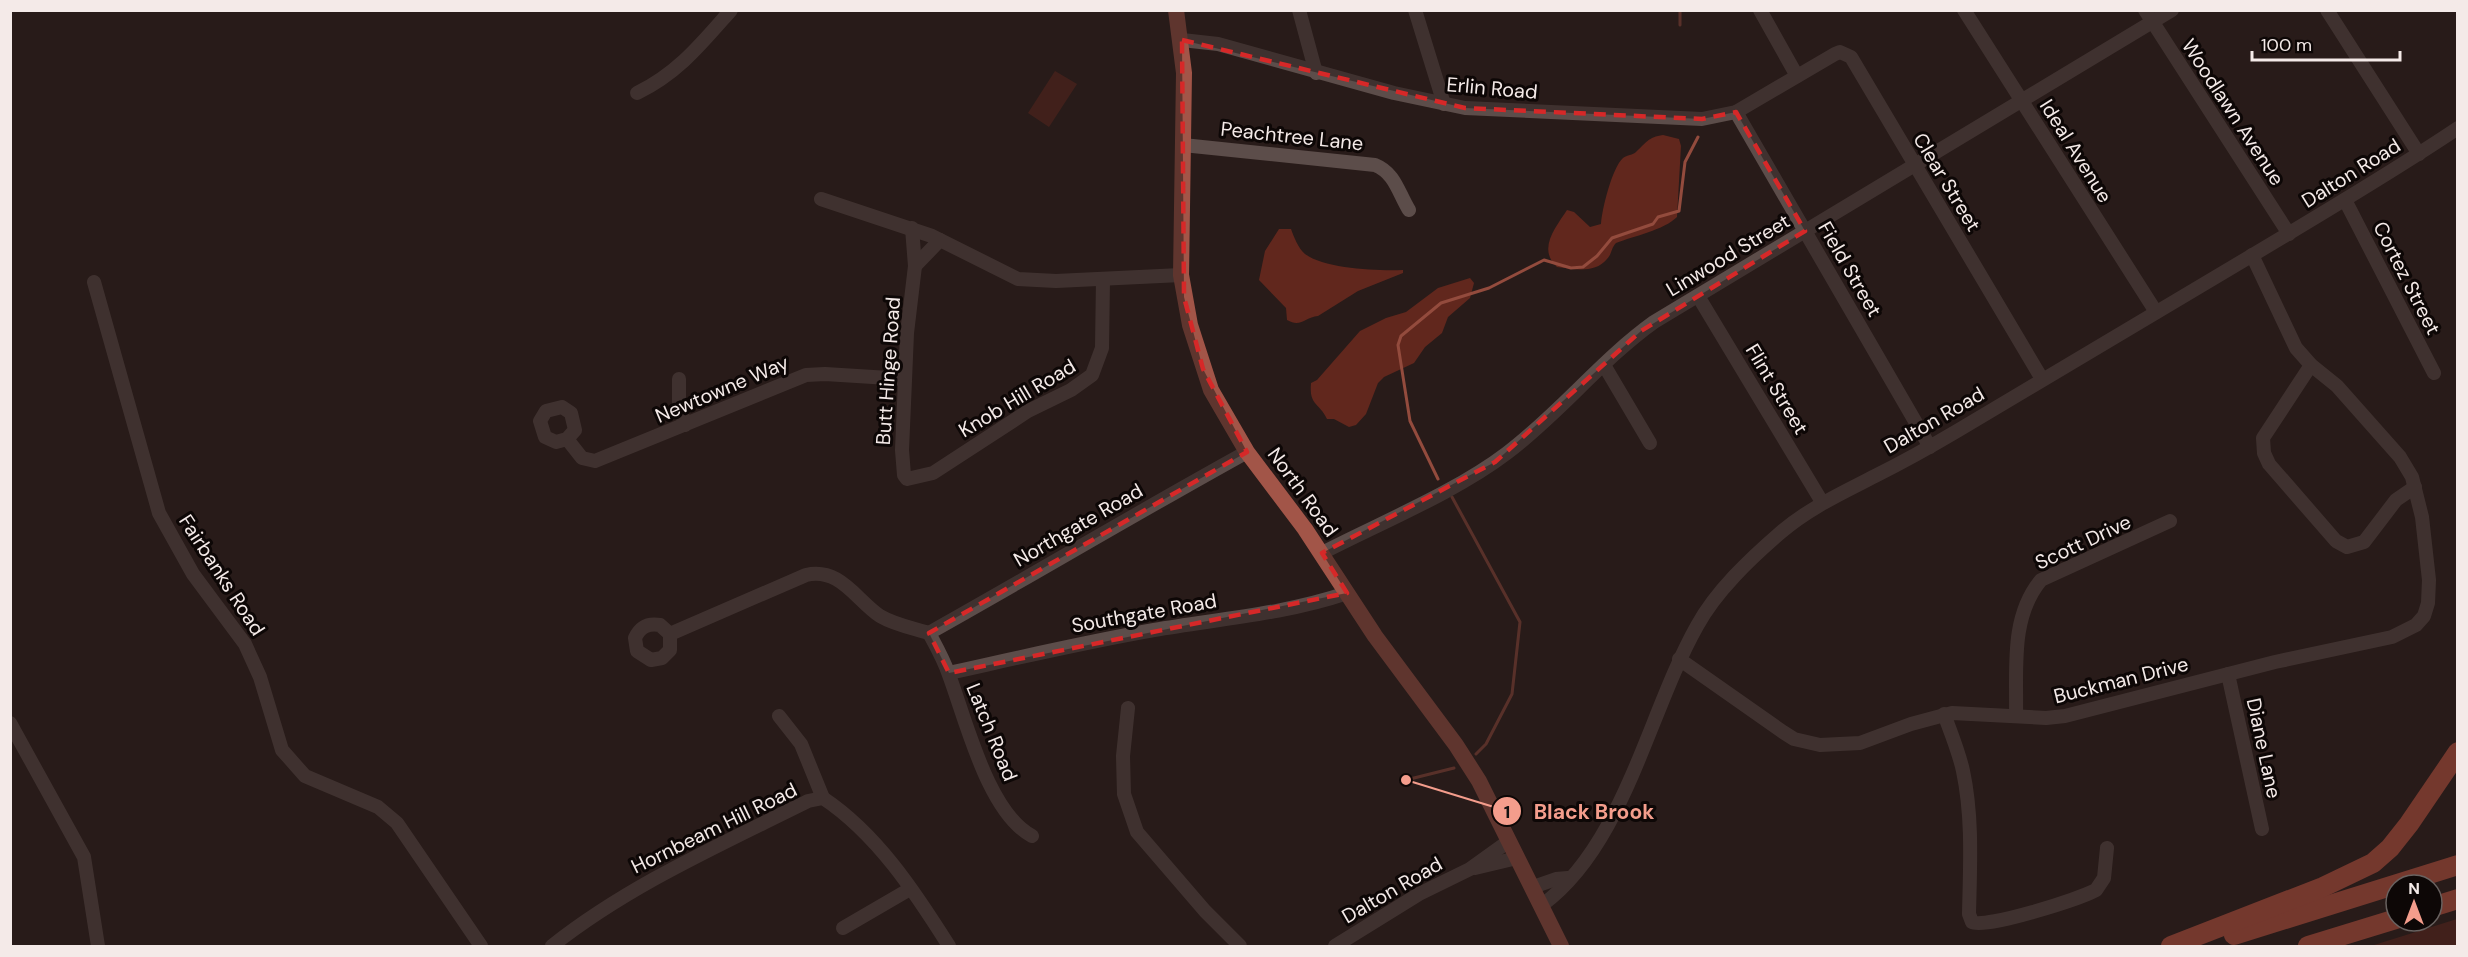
<svg xmlns="http://www.w3.org/2000/svg" width="2468" height="957" font-family="'DM Sans',sans-serif">
	<style>
		.green { fill: #61271d }
		.lines { fill: none; stroke-linecap: round; stroke-linejoin: round }
		.stream { stroke: #934b3d; stroke-width: 3 }
		.minor { stroke: #5c4d4a; stroke-width: 14 }
		.major { stroke: #a25548; stroke-width: 16 }
		.highway { stroke: #d05b46; stroke-width: 20 }
		.marked { fill: none; stroke: #d62828; stroke-width: 4.5; stroke-dasharray: 12 8; stroke-linejoin: round }
		.labels { text-anchor: middle; stroke-width: 6; stroke-linejoin: round; paint-order: stroke }
		.street-label { font-size: 20px; fill: #f4eae8; stroke: #0d0706 }
		.leader { fill: none; stroke: #f49d8c; stroke-width: 2 }
		.callout-dot { fill: #f49d8c; stroke: #0d0706; stroke-width: 2 }
		.mark-label { font-size: 18px; text-anchor: middle; font-weight: bold; fill: #111 }
		.callout-label { font-size: 21px; text-anchor: middle; font-weight: bold; fill: #f49d8c; stroke: #0d0706; stroke-width: 6; stroke-linejoin: round; paint-order: stroke }
	</style>
	<rect width="100%" height="100%" fill="#281b19"/>
	<!-- green -->
	<g class="green">
		<polygon points="1055,71 1077,84 1049,127 1028,113"/>
		<path d="M 1663,135 L 1679,139 L 1681,146 L 1677,217 C 1664,230 1634,236 1616,243 C 1611,248 1612,254 1607,259 C 1595,274 1573,269 1557,267 C 1537,249 1556,227 1567,210 L 1574,212 L 1590,227 L 1601,224 C 1602,209 1612,168 1623,158 C 1627,155 1633,155 1636,152 C 1646,143 1648,137 1663,135 Z"/>
		<path d="M 1279,229 L 1291,229 C 1294,237 1298,248 1305,254 C 1325,269 1378,271 1403,270 L 1403,273 L 1358,291 L 1318,316 C 1305,317 1301,328 1287,320 L 1286,308 L 1259,280 L 1265,251 Z"/>
		<path d="M 1470,278 L 1474,283 L 1470,298 L 1448,317 L 1442,333 L 1425,347 L 1414,363 L 1384,377 L 1378,383 L 1366,414 L 1356,425 L 1349,427 L 1334,419 L 1327,419 C 1319,402 1309,406 1311,383 L 1317,380 L 1360,331 L 1386,318 L 1406,312 L 1438,288 Z"/>
		<polygon points="2457,919 2457,946 2371,946"/>
	</g>
	<g class="lines">
		<!-- stream -->
		<g class="stream">
			<polyline points="1680,10 1680,25"/>
			<polyline points="1438,479 1410,421 1398,345 1401,336 1441,303 1489,288 1544,260 1571,268 1583,267 1597,256 1612,238 1653,224 1658,217 1679,211 1685,162 1698,137"/>
			<polyline points="1452,497 1520,622 1512,694 1486,744 1476,754"/>
			<polyline points="1406,780 1454,768"/>
		</g>
		<!-- minor -->
		<g class="minor">
			<polyline points="1299,10 1316,73"/>
			<polyline points="1415,10 1444,104"/>
			<polyline points="1760,10 1797,76"/>
			<polyline points="1964,10 2156,312"/>
			<polyline points="2145,10 2289,234"/>
			<polyline points="2327,10 2419,154"/>
			<polyline points="1182,40 1218,44 1394,93 1465,108 1702,119 1736,112 1835,54 1840,52 1851,57 2042,379"/>
			<path d="M 637,93 C 678,73 701,44 731,10"/>
			<polyline points="1736,112 1930,447"/>
			<path d="M 1183,145 L 1375,165 C 1395,173 1398,192 1409,210"/>
			<polyline points="821,199 932,236 1018,279 1056,281 1181,275"/>
			<polyline points="2345,200 2434,373"/>
			<polyline points="912,228 915,266 907,333 902,450 904,475 907,479 933,473 1028,411 1071,390 1092,375 1102,348 1103,279"/>
			<polyline points="915,266 940,240"/>
			<polyline points="94,282 159,513 193,574 245,644 260,677 282,750 305,776 378,807 397,823 481,946"/>
			<polyline points="1698,296 1822,502"/>
			<polyline points="1604,365 1650,443"/>
			<polyline points="2311,365 2263,438 2264,453 2269,464 2336,541 2347,547 2364,542 2396,500 2415,487"/>
			<polyline points="679,379 679,402 685,425"/>
			<polyline points="567,439 556,442 545,437 540,421 546,411 562,407 571,413 575,430 567,439 582,458 595,461 806,375 825,374 905,379"/>
			<path d="M 1322,553 C 1380,523 1456,492 1507,453 C 1560,413 1601,360 1654,322 L 2172,10"/>
			<path d="M 929,633 C 1036,573 1140,511 1247,452"/>
			<path d="M 929,633 C 936,646 944,660 949,675 C 966,720 988,813 1032,836"/>
			<path d="M 670,634 L 670,650 L 662,658 L 651,660 L 637,651 L 635,638 C 640,627 648,623 660,625 L 670,634 L 806,575 C 840,567 856,600 880,616 C 895,625 913,628 929,633"/>
			<polyline points="1679,659 1783,732 1794,739 1820,745 1860,743 1911,724 1952,713 2046,718 2065,716 2275,662 2392,637 2416,625 2424,616 2428,603 2429,580 2422,517 2412,477 2400,457 2337,386 2311,365 2296,348 2252,255"/>
			<path d="M 949,673 C 1017,658 1085,642 1154,630 C 1218,619 1285,614 1347,593"/>
			<polyline points="2228,674 2262,829"/>
			<polyline points="1128,708 1123,756 1124,794 1137,832 1205,911 1240,946"/>
			<path d="M 1944,714 C 1951,733 1959,752 1963,771 C 1973,818 1970,867 1969,914 L 1972,922 C 1986,929 2079,899 2096,890 L 2104,878 L 2107,848"/>
			<path d="M 2016,715 C 2017,669 2010,617 2041,580 L 2170,521"/>
			<polyline points="779,716 801,744 823,798"/>
			<polyline points="10,723 84,857 98,946"/>
			<polyline points="1475,868 1517,858"/>
			<polyline points="1533,887 1556,879 1568,878"/>
			<path d="M 1542,905 C 1624,845 1648,713 1697,626 C 1716,591 1750,559 1780,533 C 1809,508 1842,493 1875,476 C 1903,462 1930,447 1957,431 C 2055,372 2153,314 2251,256 C 2321,214 2391,173 2458,128"/>
			<polyline points="843,928 910,889"/>
			<path d="M 552,946 C 629,885 720,845 808,801 L 823,798 C 877,834 915,892 949,946"/>
			<polyline points="1335,946 1419,894 1470,869 1509,841"/>
		</g>
		<!-- major -->
		<polyline class="major" points="1176,10 1184,73 1181,275 1190,325 1211,390 1247,452 1305,529 1375,636 1456,745 1479,781 1561,946"/>
		<!-- highway -->
		<g class="highway">
			<polyline points="2432,907 2458,899"/>
			<polyline points="2234,935 2458,865"/>
			<polyline points="2171,946 2323,887 2373,863 2390,848 2409,824 2458,752"/>
			<polyline points="2308,946 2396,919"/>
		</g>
	</g>
	<!-- marked area -->
	<path d="M0 0H2468V957H0ZM 1182,40 L 1465,108 L 1702,119 L 1736,112 L 1805,231 L 1641,331 L 1495,462 L 1322,553 L 1347,593 L 949,673 L 929,633 L 1247,452 L 1203,369 L 1184,297 Z" fill="#281b19" fill-opacity=".55" fill-rule="evenodd"/>
	<path class="marked" d="M 1182,40 L 1465,108 L 1702,119 L 1736,112 L 1805,231 L 1641,331 L 1495,462 L 1322,553 L 1347,593 L 949,673 L 929,633 L 1247,452 L 1203,369 L 1184,297 Z"/>
	<g class="labels">
		<!-- street labels -->
		<g class="street-label">
			<text transform="translate(1492 88) rotate(5)" y="7">Erlin Road</text>
			<text transform="translate(2233 112) rotate(57)" y="7">Woodlawn Avenue</text>
			<text transform="translate(1292 136) rotate(6)" y="7">Peachtree Lane</text>
			<text transform="translate(2076 151) rotate(58)" y="7">Ideal Avenue</text>
			<text transform="translate(2351 173) rotate(-32)" y="7">Dalton Road</text>
			<text transform="translate(1947 182) rotate(59)" y="7">Clear Street</text>
			<text transform="translate(1728 255) rotate(-31)" y="7">Linwood Street</text>
			<text transform="translate(1850 269) rotate(60)" y="7">Field Street</text>
			<text transform="translate(2407 278) rotate(63)" y="7">Cortez Street</text>
			<text transform="translate(888 371) rotate(-86)" y="7">Butt Hinge Road</text>
			<text transform="translate(722 389) rotate(-23)" y="7">Newtowne Way</text>
			<text transform="translate(1777 389) rotate(59)" y="7">Flint Street</text>
			<text transform="translate(1017 398) rotate(-31)" y="7">Knob Hill Road</text>
			<text transform="translate(1934 420) rotate(-30)" y="7">Dalton Road</text>
			<text transform="translate(1303 492) rotate(54)" y="7">North Road</text>
			<text transform="translate(1078 525) rotate(-30)" y="7">Northgate Road</text>
			<text transform="translate(2083 542) rotate(-25)" y="7">Scott Drive</text>
			<text transform="translate(222 575) rotate(57)" y="7">Fairbanks Road</text>
			<text transform="translate(1144 613) rotate(-10)" y="7">Southgate Road</text>
			<text transform="translate(2121 680) rotate(-14)" y="7">Buckman Drive</text>
			<text transform="translate(992 732) rotate(68)" y="7">Latch Road</text>
			<text transform="translate(2264 748) rotate(78)" y="7">Diane Lane</text>
			<text transform="translate(714 828) rotate(-26)" y="7">Hornbeam Hill Road</text>
			<text transform="translate(1392 890) rotate(-30)" y="7">Dalton Road</text>
		</g>
	</g>
	<!-- callouts -->
	<path class="leader" d="M1406 780L1507 811"/>
	<g class="callout-dot">
		<circle cx="1406" cy="780" r="6"/>
		<circle cx="1507" cy="811" r="15"/>
	</g>
	<g class="mark-label">
		<text x="1507" y="818">1</text>
	</g>
	<g class="callout-label">
		<text x="1594" y="819">Black Brook</text>
	</g>
	<!-- border -->
	<rect width="2468" height="957" fill="none" stroke="#f4eae8" stroke-width="24"/>
	<!-- north arrow -->
	<g transform="translate(2414 903)"><circle r="28" fill="#0d0706" stroke="#696260" stroke-width="1.5"/>
	<path d="M0-4.5L10 22L0 15L-10 22Z" fill="#f49d8c"/>
	<text y="-9" font-size="16" font-weight="bold" text-anchor="middle" fill="#f4eae8">N</text>
	</g>
	<!-- scale -->
	<path d="M2252 51v9h148v-9" fill="none" stroke="#f4eae8" stroke-width="3"/>
	<text x="2261" y="51" font-size="18" fill="#f4eae8" stroke="#0d0706" stroke-width="4.5" paint-order="stroke">100 m</text>
</svg>
